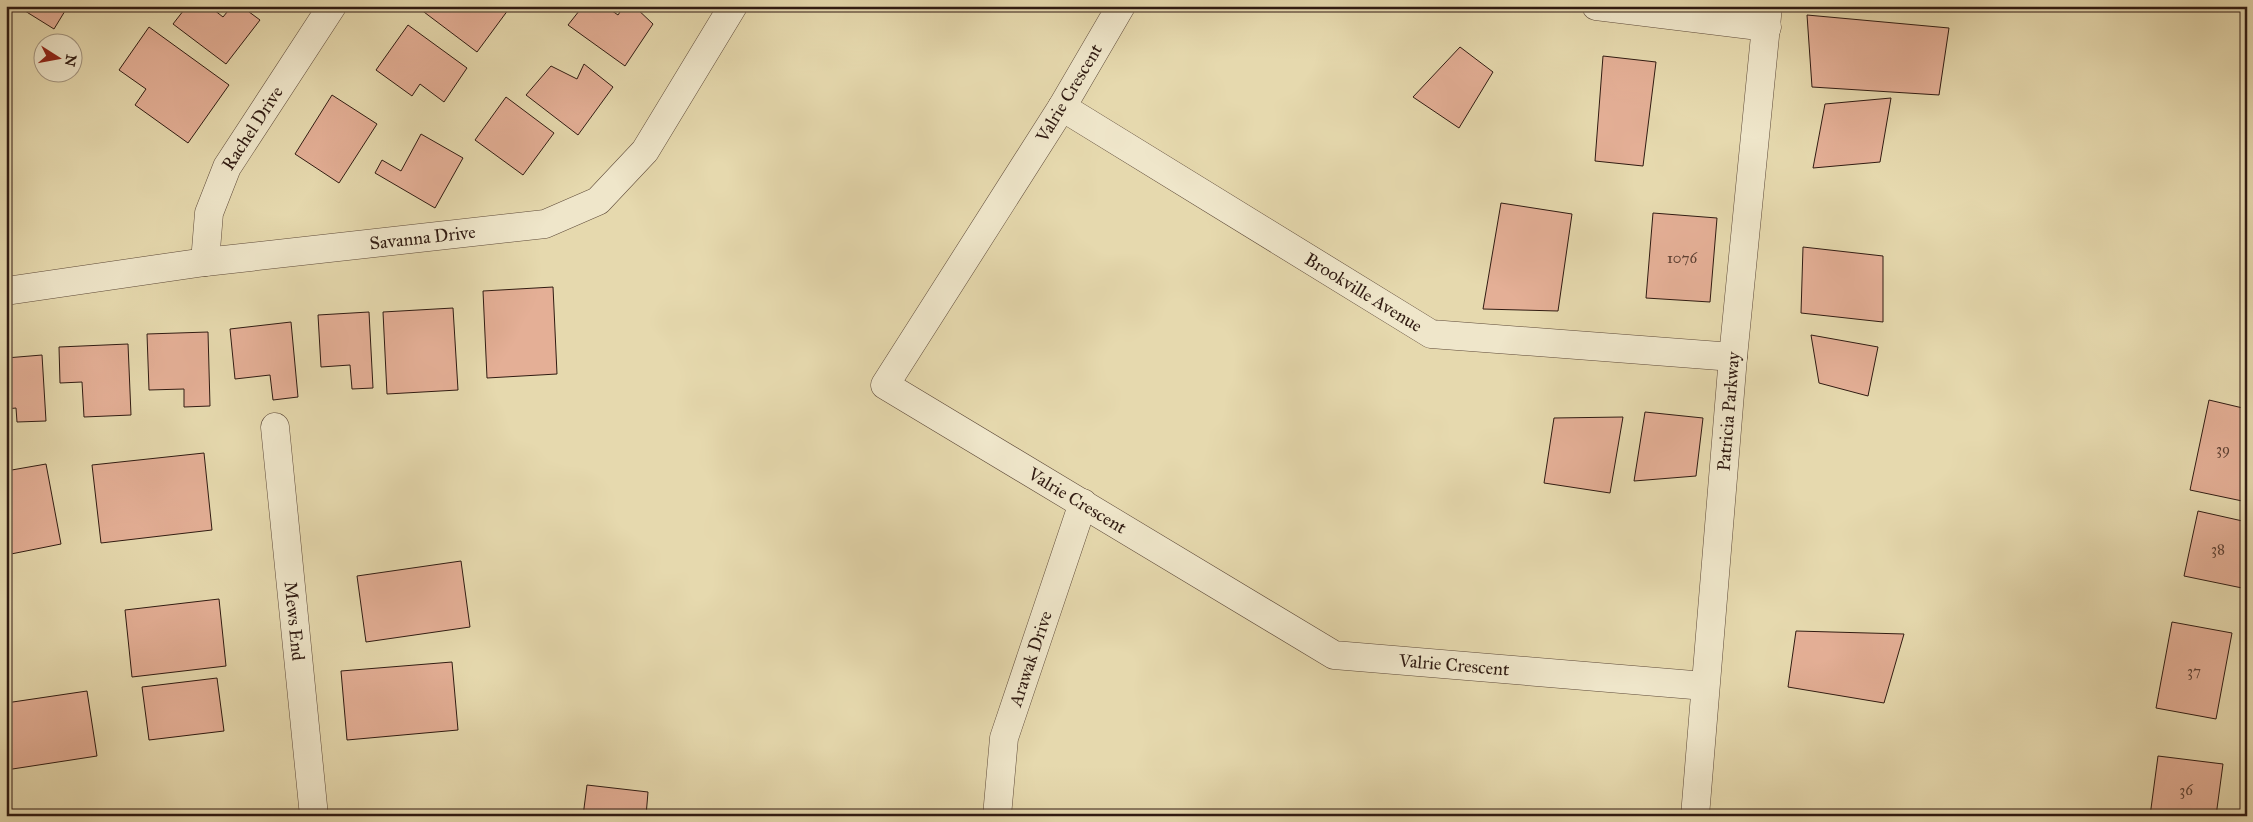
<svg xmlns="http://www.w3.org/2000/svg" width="2253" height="822" font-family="'IM FELL Great Primer',serif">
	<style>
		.building { fill: #e4af96; stroke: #301b12 }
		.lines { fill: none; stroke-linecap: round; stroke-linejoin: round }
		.minor-casing { stroke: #5e4a39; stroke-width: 29 }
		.minor { stroke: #efe6ca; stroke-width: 28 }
		.labels { text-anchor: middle; stroke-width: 4; stroke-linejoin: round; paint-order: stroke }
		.number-label { font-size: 15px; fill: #5d4033 }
		.street-label { font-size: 18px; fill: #301b12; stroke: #efe6ca }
	</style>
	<rect width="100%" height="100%" fill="#e6d9ae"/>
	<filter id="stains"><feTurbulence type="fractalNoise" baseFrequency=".004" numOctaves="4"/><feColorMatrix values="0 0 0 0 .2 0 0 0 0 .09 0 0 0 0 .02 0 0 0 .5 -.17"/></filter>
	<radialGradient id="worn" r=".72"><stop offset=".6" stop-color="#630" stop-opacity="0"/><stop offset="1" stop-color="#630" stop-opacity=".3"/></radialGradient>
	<!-- building -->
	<g class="building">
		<polygon points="17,6 68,6 54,29"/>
		<polygon points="187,6 209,6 223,17 232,6 241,6 260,20 226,64 173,24"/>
		<polygon points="416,6 511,6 477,52"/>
		<polygon points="583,6 605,6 618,15 624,6 634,6 653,24 625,66 568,25"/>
		<polygon points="1807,15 1949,28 1939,95 1812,87"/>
		<polygon points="408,25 467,68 444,102 420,84 412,96 376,70"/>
		<polygon points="149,27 229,85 188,143 135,105 146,89 119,70"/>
		<polygon points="1460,47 1493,72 1459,128 1413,97"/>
		<polygon points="1603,56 1656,62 1643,166 1595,161"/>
		<polygon points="584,64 613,87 578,135 526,95 551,66 577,79"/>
		<polygon points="332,95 377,124 339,183 295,154"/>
		<polygon points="506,97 554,133 523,175 475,140"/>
		<polygon points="1891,98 1880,162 1813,168 1825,104"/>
		<polygon points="421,134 463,158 435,208 375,173 382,160 401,171"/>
		<polygon points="1501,203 1572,214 1558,311 1483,309"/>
		<polygon points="1653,213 1717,218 1710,302 1646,298"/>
		<polygon points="1803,247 1883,256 1883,322 1801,313"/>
		<polygon points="553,287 557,374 487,378 483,291"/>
		<polygon points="453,308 458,390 387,394 383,312"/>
		<polygon points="369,312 373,388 352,389 350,365 321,367 318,315"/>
		<polygon points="291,322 298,397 273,400 270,375 235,379 230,329"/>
		<polygon points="208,332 210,406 184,407 184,389 149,390 147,334"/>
		<polygon points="1811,335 1878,347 1868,396 1819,383"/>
		<polygon points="128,344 131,415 84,417 82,382 60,383 59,347"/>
		<polygon points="42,355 46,421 17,422 16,408 6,409 6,358"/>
		<polygon points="2209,400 2247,409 2247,502 2190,490"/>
		<polygon points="1645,412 1703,418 1696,476 1634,481"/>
		<polygon points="1623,417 1610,493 1544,483 1554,418"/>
		<polygon points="204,453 212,530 101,543 92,465"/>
		<polygon points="46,464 61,544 6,555 6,471"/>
		<polygon points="2198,511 2247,522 2247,589 2184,576"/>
		<polygon points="461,561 470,627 366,642 357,576"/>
		<polygon points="219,599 226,666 132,677 125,610"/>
		<polygon points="2172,622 2232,633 2216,719 2156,708"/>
		<polygon points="1796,631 1904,634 1884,703 1788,687"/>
		<polygon points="452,662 458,730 347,740 341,671"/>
		<polygon points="217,678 224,731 149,740 142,687"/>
		<polygon points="87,691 97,756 6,770 6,703"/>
		<polygon points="2158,756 2223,764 2216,816 2150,816"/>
		<polygon points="587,785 648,792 646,816 583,816"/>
		<polygon points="504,813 542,814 542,816 504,816"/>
	</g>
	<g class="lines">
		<defs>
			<g id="minor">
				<path id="s1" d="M 1121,6 L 1062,107 L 885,385 L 1334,655 L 1705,686"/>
				<polyline points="1596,6 1767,27"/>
				<path id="s2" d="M 1062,107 L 1431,334 L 1733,357"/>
				<path id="s3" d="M 205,262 L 209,213 L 227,167 L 332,6"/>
				<path id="s4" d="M 6,291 L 205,262 L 545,224 L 598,201 L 645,151 L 733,6"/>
				<path id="s5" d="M 275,427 L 314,816"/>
				<path id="s6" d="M 997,816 L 1004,738 L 1083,503"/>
				<path id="s7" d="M 1695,816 L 1733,357 L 1768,6"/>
			</g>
		</defs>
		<!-- minor casing -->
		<use href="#minor" class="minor-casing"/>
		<!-- minor -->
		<use href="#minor" class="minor"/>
	</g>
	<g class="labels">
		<!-- number labels -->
		<g class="number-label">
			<text x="1682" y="263">1076</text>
			<text x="2223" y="454">39</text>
			<text x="2218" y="554">38</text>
			<text x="2194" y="676">37</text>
			<text x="2186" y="795">36</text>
		</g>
		<!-- street labels -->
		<g class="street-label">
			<text transform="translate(1069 93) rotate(-59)" y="6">Valrie Crescent</text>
			<text dy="6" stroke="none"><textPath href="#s3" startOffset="145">Rachel Drive</textPath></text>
			<text dy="6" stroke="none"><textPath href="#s4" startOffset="420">Savanna Drive</textPath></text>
			<text dy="6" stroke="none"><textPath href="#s2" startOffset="354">Brookville Avenue</textPath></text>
			<text dy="6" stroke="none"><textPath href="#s7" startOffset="406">Patricia Parkway</textPath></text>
			<text dy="6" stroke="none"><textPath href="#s1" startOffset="671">Valrie Crescent</textPath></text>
			<text dy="6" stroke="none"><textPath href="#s5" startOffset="195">Mews End</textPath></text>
			<text dy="6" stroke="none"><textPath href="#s6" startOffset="162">Arawak Drive</textPath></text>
			<text dy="6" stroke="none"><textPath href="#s1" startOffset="1091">Valrie Crescent</textPath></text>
		</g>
	</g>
	<!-- margin -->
	<rect width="2253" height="822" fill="none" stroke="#e6d9ae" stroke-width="25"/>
	<rect x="8" y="8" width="2238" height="807" fill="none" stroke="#301b12" stroke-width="2.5"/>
	<rect x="12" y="12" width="2228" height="797" fill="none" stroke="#301b12"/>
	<!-- north arrow -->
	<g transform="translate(58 58) rotate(101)"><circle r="24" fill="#efe6ca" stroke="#a39580"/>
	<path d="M0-4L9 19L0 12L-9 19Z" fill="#8f2418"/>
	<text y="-8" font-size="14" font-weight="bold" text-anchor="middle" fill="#301b12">N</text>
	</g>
	<rect width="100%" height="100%" filter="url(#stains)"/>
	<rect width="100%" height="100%" fill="url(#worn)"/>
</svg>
